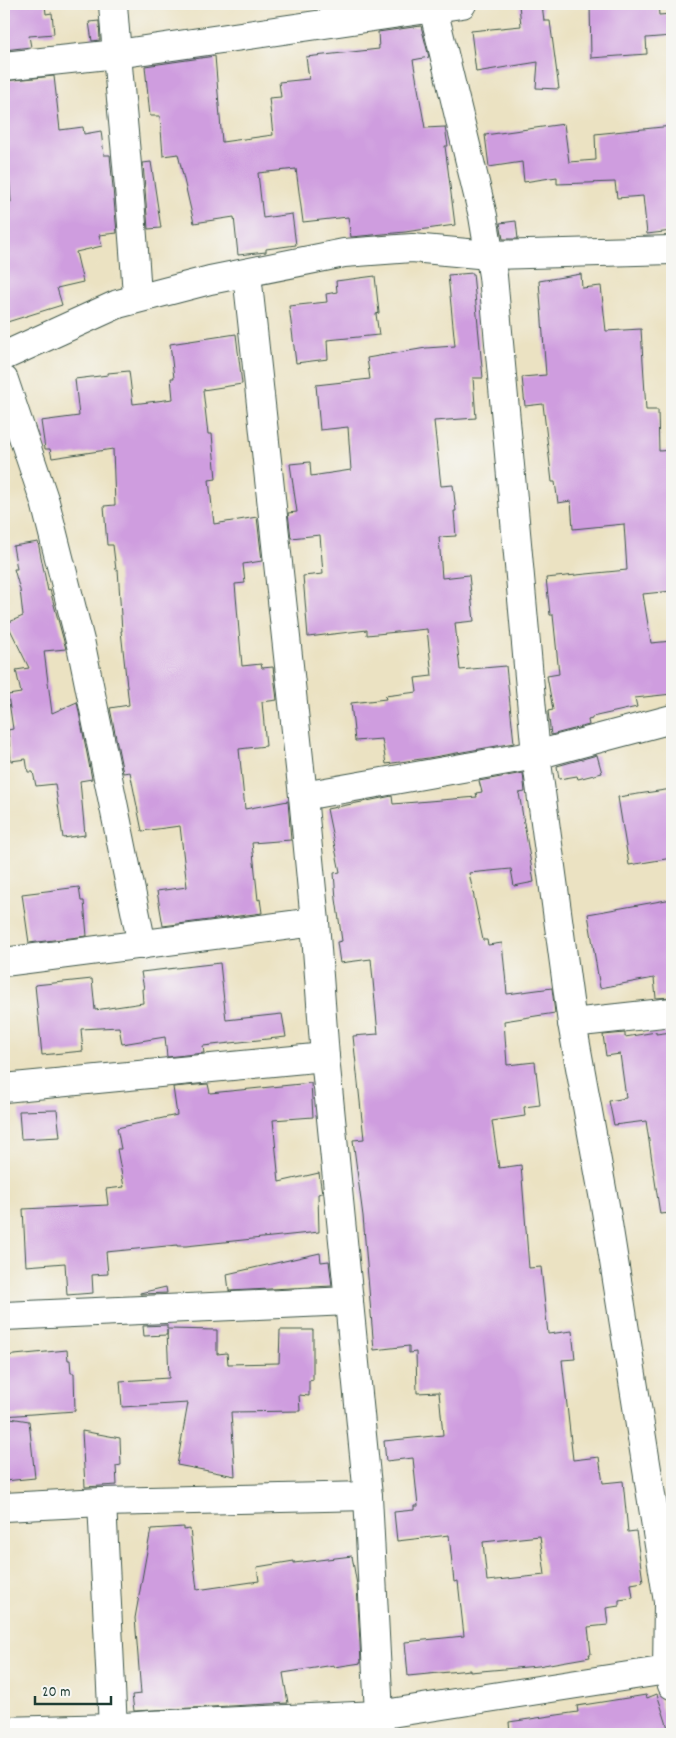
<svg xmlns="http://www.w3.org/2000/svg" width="676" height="1738" font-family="Dekko,sans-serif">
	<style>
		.building { fill: #cf9ddf; fill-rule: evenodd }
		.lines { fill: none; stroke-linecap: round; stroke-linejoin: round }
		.minor-casing { stroke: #3e5649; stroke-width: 30 }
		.minor { stroke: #fff; stroke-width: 28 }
	</style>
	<rect width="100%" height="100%" fill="#f6f6f2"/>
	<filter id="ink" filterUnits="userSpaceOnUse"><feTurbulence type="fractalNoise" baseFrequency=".02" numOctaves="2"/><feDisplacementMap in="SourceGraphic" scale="10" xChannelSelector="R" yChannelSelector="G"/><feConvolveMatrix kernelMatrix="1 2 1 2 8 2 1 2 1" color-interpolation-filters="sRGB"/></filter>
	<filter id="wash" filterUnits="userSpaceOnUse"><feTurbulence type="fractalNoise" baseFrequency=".0096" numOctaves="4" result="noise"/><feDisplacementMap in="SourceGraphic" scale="20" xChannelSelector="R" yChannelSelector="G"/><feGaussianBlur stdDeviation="1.12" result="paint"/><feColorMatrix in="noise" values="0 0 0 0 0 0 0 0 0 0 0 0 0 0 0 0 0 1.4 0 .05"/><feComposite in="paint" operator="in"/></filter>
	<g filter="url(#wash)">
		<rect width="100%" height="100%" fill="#ebe2c2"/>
		<g id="blocks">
			<!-- building -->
			<g class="building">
				<polygon points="4,4 45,4 46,14 52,13 54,34 29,36 31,47 4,50"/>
				<polygon points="519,4 542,4 544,21 550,21 559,89 536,88 538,62 476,72 471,31 521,26"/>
				<polygon points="590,4 658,4 659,15 672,14 672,36 646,38 647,54 591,58"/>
				<polygon points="99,21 100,40 92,41 89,22"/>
				<polygon points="421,26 429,57 413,60 425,128 445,127 448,146 445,146 455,225 405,232 351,237 348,217 303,222 296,169 258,173 263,218 292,214 296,245 266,249 266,252 238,255 234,217 194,223 178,154 163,156 160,116 150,116 145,66 215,56 222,142 273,135 269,98 281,97 279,82 309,79 306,57 379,49 378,32"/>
				<polygon points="54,76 60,130 83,127 84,134 101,131 104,155 110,155 117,233 99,235 102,246 76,252 83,282 57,288 62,305 4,323 4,203 11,202 7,146 4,147 4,81"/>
				<polygon points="564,124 569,162 596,160 595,134 672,126 672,231 647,234 643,196 617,198 615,182 557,184 557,177 524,182 522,162 489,167 485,135"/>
				<polygon points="151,162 161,228 148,229 143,163"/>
				<polygon points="516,221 518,239 503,239 500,223"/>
				<polygon points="473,273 483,378 473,378 476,418 434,421 441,486 453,485 456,511 454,511 456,536 439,537 442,578 469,575 474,621 455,623 460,670 506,666 514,743 428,758 386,764 382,739 355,741 351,703 386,699 385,696 417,692 415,678 432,676 427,629 367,635 367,630 308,637 303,576 323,574 320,535 291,538 288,513 297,512 290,464 310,462 311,476 351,470 348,427 320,430 316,385 370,379 367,358 426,348 455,346 448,275"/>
				<polygon points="581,274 582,288 601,286 606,331 641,329 646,410 658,410 659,451 672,450 672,591 643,594 651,643 672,641 672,694 635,698 637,707 592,717 592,719 588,720 589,725 551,735 548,711 553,710 547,676 559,674 553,615 550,615 546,578 627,570 624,524 573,529 571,501 558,503 555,482 552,482 543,404 525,406 522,377 546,375 539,281"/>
				<polygon points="375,276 379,313 376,314 379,335 327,340 328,359 296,363 289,306 327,302 326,294 337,292 336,281"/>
				<polygon points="236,334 242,384 203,390 208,434 212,434 216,479 209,480 214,524 257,517 262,561 243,564 245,583 235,584 242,666 261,664 262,668 273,667 277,700 262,702 266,746 239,749 245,809 288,801 291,840 252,843 258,900 260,899 262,913 163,926 157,891 187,887 180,826 142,831 130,772 123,773 110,708 129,705 121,631 122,631 118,569 116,570 113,545 107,545 104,506 115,505 113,449 52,458 50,449 45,449 41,421 79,416 75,379 108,375 108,373 129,371 133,404 173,399 171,378 174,378 170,344"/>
				<polygon points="38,542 48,591 50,590 66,649 44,651 52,713 77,702 92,779 80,781 85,835 63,838 55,784 36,786 33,772 28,772 26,759 11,761 8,730 13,729 8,695 21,693 16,670 29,668 7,623 23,616 20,590 14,569 17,569 13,546"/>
				<polygon points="597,755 602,773 578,779 577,776 559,779 557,766"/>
				<path d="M 523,773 L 525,792 L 519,793 L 534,882 L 514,886 L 511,869 L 469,873 L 483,940 L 487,940 L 488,945 L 502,943 L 507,994 L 552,988 L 555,1013 L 504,1021 L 507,1065 L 535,1062 L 540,1105 L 524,1107 L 525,1116 L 492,1121 L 499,1168 L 521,1165 L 529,1268 L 541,1267 L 548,1334 L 572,1331 L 575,1359 L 562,1360 L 573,1460 L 599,1457 L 603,1483 L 623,1481 L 628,1532 L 636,1531 L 643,1582 L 631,1584 L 633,1598 L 619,1600 L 619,1606 L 606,1608 L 608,1625 L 588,1627 L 591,1654 L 589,1654 L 590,1657 L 538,1666 L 470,1672 L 470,1670 L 408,1676 L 405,1642 L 464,1636 L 458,1581 L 454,1582 L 449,1535 L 397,1541 L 394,1512 L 414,1510 L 414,1506 L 418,1506 L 413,1458 L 386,1461 L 384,1441 L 443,1435 L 439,1392 L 417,1393 L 416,1352 L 409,1353 L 409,1346 L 374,1350 L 363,1216 L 353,1140 L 364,1139 L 353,1036 L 378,1034 L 371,959 L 340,963 L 337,942 L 342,941 L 336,899 L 334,873 L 340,872 L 327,809 L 392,796 L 393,804 L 477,797 L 476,793 L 482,792 L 479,781 ZM 540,1536 L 545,1575 L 487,1581 L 483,1542 Z"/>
				<polygon points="672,789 672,858 629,865 618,797"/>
				<polygon points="79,887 81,901 84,901 87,936 29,943 22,894"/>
				<polygon points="672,899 672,997 656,998 654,978 600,988 588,914"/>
				<polygon points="220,963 226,1020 282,1014 286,1037 203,1046 204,1053 167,1057 165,1037 122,1044 119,1027 81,1029 83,1051 42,1055 35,985 92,979 95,1010 143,1003 142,989 144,989 141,972"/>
				<polygon points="656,1032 656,1034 672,1032 672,1213 660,1214 646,1121 614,1125 609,1101 626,1098 620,1054 606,1056 603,1035 625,1033 625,1037"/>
				<polygon points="311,1083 313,1117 273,1120 279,1182 319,1173 322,1193 318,1194 319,1232 186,1246 177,1246 177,1245 106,1252 108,1274 92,1275 93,1293 67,1295 65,1263 26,1266 23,1209 108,1205 106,1189 124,1187 117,1149 121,1149 117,1128 177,1115 173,1087 208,1084 210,1093"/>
				<polygon points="57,1110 60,1137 21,1139 19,1111"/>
				<polygon points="320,1253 321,1262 329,1261 332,1286 229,1291 227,1274"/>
				<polygon points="166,1287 167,1293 140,1294 140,1293"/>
				<polygon points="167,1325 167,1329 217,1330 217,1354 227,1353 228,1364 279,1363 280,1330 313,1330 313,1380 309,1381 309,1396 299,1395 300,1411 231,1412 235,1476 177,1465 188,1403 122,1407 120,1381 169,1378 167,1330 167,1335 144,1336 143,1326"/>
				<polygon points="67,1350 68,1360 70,1360 71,1373 74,1373 75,1411 4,1416 4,1356"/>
				<polygon points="4,1417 29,1421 35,1478 5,1481"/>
				<polygon points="82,1431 120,1438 121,1465 116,1466 117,1485 85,1487"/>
				<polygon points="184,1527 184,1530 190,1529 197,1590 259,1581 257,1567 294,1561 294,1563 352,1556 357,1585 361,1663 334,1667 334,1665 283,1673 288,1703 134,1711 132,1695 141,1694 135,1618 151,1529"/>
				<polygon points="657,1694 670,1734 510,1734 509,1722 578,1712 577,1706 646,1695 647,1698"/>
			</g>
		</g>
	</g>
	<g filter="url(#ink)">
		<use href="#blocks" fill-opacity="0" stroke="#3e5649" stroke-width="1"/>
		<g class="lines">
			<defs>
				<g id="minor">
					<path d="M 113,4 C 120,102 132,200 137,298"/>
					<polyline points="432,4 483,216 493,276 536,755 572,1023 606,1211 668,1602 667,1670 672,1685"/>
					<polyline points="4,66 117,54 462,4"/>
					<polyline points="247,274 303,796 315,922 325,1057 368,1496 380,1734"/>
					<polyline points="4,356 118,304 210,280 344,253 412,248 489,255 672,250"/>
					<polyline points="4,380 45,502 81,645 142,945"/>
					<polyline points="303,796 536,755 672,719"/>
					<polyline points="4,962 315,922"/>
					<polyline points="572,1023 672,1012"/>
					<polyline points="4,1088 325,1057"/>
					<polyline points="4,1316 349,1301"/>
					<polyline points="102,1502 113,1728"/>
					<polyline points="4,1507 102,1502 368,1496"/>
					<polyline points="4,1731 113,1728 150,1725 378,1715 667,1670"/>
				</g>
			</defs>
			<!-- minor casing -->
			<use href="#minor" class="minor-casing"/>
			<!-- minor -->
			<use href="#minor" class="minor"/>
		</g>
	</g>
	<!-- margin -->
	<rect width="676" height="1738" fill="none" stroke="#f6f6f2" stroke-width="20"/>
	<!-- scale -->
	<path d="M35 1696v8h76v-8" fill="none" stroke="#1f3d34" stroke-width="2.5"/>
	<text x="42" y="1696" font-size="15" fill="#1f3d34" stroke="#f6f6f2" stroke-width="4" paint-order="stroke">20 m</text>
</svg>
